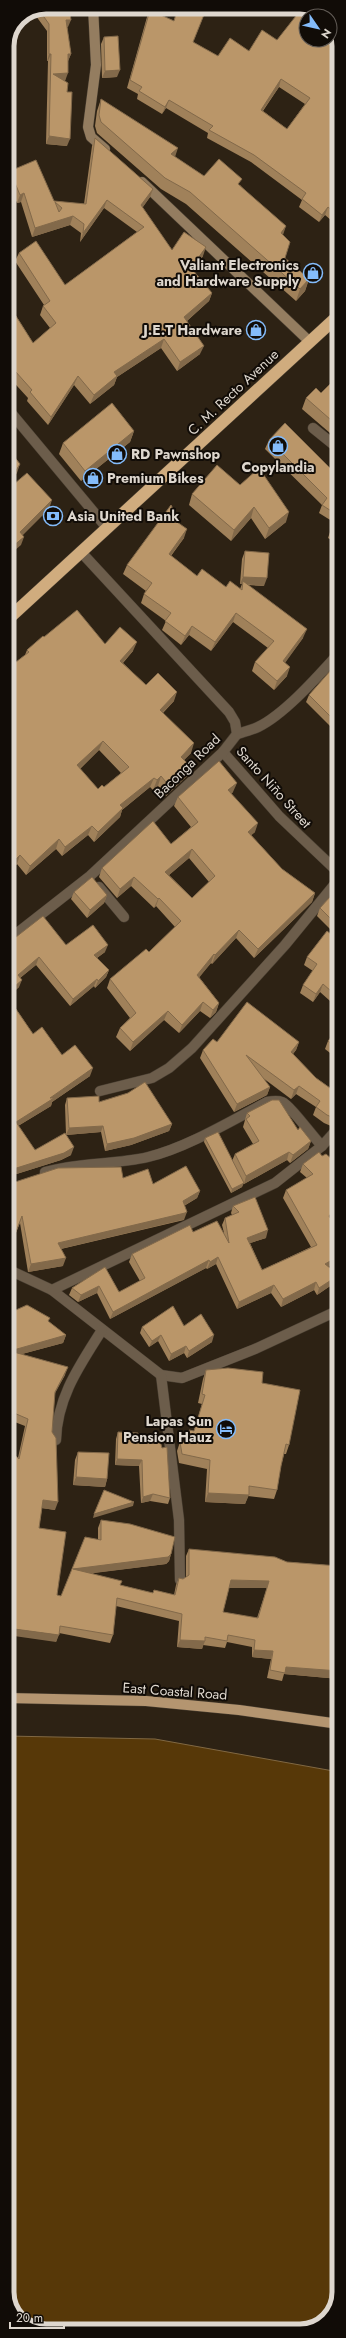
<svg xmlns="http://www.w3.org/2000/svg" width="346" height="2338" font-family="Jost,sans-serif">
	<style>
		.water { fill: #573808; stroke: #806843 }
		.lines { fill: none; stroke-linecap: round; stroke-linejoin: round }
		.street-casing { stroke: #493f32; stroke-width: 11 }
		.secondary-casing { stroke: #493f32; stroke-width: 11 }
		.primary-casing { stroke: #493f32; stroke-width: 11 }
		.highway-casing { stroke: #493f32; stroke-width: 13 }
		.street { stroke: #6c5d4b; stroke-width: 10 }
		.secondary { stroke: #947d60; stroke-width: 10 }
		.primary { stroke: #b49570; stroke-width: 10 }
		.highway { stroke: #d0ac7e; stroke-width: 12 }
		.wall { fill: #a0815a; fill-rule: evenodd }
		.shaded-wall { fill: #82694a }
		.building { fill: #ba9669; stroke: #82694a; fill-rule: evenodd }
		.labels { text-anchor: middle; stroke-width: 4; stroke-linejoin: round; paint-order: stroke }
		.poi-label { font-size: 14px; font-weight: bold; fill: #ded7ce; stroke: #110c07; text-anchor: end }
		.street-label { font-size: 14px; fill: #ded7ce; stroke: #110c07 }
		.rim { fill: none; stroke: #ded7ce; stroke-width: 5 }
	</style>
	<rect width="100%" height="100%" fill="#2d2214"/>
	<!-- water -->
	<polygon class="water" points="7,1736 155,1739 339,1772 339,2292 329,2318 305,2331 41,2331 18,2319 7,2297"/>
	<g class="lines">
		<defs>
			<g id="street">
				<polyline points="7,408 107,528"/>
				<polyline points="313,428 339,449"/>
				<path d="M 237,734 C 244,732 252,730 258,727 C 285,714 319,675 339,653"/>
				<polyline points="223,752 279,816 339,873"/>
				<polyline points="99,887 124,917"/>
				<polyline points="7,941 90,876 223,752 237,734 235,722 229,712 81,552"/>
				<polyline points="100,1091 152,1078 169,1068 192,1048 285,945 339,879"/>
				<path d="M 45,1172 C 79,1162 114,1165 148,1157 C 186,1148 231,1121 267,1102 C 272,1101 277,1100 282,1102 C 290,1105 313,1137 322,1146"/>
				<polyline points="7,1269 52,1290 161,1375 182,1378 255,1349 339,1310"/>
				<polyline points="52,1290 275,1183 322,1146 339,1127"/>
				<polyline points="161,1375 179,1520 180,1580"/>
				<path d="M 56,1440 C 57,1397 80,1365 102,1330"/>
			</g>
			<g id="secondary">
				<polyline points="93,7 96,65 88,127 91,137 105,149"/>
				<polyline points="142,182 310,342"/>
			</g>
			<polyline id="primary" points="7,1698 146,1701 239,1710 339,1724"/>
			<polyline id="highway" points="7,620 339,315"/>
		</defs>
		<!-- street casing -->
		<use href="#street" class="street-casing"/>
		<!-- secondary casing -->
		<use href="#secondary" class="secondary-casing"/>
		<!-- primary casing -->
		<use href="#primary" class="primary-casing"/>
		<!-- highway casing -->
		<use href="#highway" class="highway-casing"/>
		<!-- street -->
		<use href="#street" class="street"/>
		<!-- secondary -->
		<use href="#secondary" class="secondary"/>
		<!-- primary -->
		<use href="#primary" class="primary"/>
		<!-- highway -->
		<use href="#highway" class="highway"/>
	</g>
	<!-- wall -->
	<g class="wall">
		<polygon points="46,7 68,27 67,27 71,54 68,61 65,81 63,81 67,146 46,144 48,61 47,61 47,31 33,12"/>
		<path d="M 178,7 L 207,7 L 193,42 L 218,56 L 249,51 L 277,40 L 339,41 L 339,227 L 325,215 L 319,222 L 299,207 L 302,200 L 251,162 L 207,138 L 208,133 L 166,108 L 162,114 L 137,99 L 138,94 L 127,88 L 147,17 L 150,10 L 174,21 ZM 279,87 L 305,104 L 287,129 L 263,111 Z"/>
		<polygon points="218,7 224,7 222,10"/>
		<polygon points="104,37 117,77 102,78 101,44"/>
		<polygon points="101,99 175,157 204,176 240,185 283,236 285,258 309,279 305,291 296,301 186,204 161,189 97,133 95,126 97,111"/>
		<polygon points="95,138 153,189 150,197 142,208 172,250 203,256 193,270 212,293 209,301 187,321 200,354 177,371 161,348 117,377 114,385 90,404 74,385 48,425 27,401 28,398 7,375 7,292 11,308 33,343 50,328 40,315 43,306 44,305 15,261 19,253 65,285 137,232 104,208 80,242 81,233 70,225 32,237 21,202 17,203 7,180 10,171 54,201 84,204 92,146"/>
		<polygon points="339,384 339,438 337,439 302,409 306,398 321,393"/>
		<polygon points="134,431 130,442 81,481 59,454 63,443"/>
		<polygon points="269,440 333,471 339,475 339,545 328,538 331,529 335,523 319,513 322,505 265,449"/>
		<polygon points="240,485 286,522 265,539 251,518 231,541 189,505 192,494"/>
		<polygon points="179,520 178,523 184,538 171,556 197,576 226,587 240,589 242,584 240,584 242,559 245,551 264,586 248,585 303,638 285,662 287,676 274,690 252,671 255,662 268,648 233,622 211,651 189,635 181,645 162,630 166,621 141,603 144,594 146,591 123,574 127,565"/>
		<polygon points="339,586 339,607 331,601 334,593"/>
		<path d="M 44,637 L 105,644 L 133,651 L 123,663 L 146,685 L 174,701 L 163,713 L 191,753 L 184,760 L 187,776 L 166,796 L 158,786 L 153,790 L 150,787 L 122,810 L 120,817 L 94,842 L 88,835 L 62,856 L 56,849 L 26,875 L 17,864 L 8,873 L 7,873 L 7,669 L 25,655 L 27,650 ZM 99,750 L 121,773 L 104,787 L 98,789 L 80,769 Z"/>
		<polygon points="339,661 339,720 332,728 306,702 309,695"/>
		<path d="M 233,792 L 231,794 L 255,832 L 251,835 L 282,869 L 315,893 L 312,902 L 254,958 L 236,938 L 212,964 L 211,963 L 199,977 L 219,1003 L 216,1012 L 210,1018 L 200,1011 L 179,1033 L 164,1020 L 130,1051 L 116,1037 L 120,1028 L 130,1018 L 107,988 L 110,979 L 149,952 L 175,927 L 156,906 L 154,908 L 131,886 L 117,898 L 99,877 L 102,868 L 171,844 L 191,827 L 174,806 L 178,797 ZM 189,858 L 209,882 L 192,898 L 169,875 Z"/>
		<polygon points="339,887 339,931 335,934 317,916 320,908"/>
		<polygon points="74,892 107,895 104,903 87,918 71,899"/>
		<polygon points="339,940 339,1009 320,992 313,1002 300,993 303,985 313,971 304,965 307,957"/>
		<polygon points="7,944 66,945 105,952 97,958 109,970 106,977 95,988 94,986 70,1006 36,965 20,978 19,987 8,997 33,1034 90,1076 52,1102 51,1106 18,1126 35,1150 66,1135 65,1105 67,1098 99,1102 172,1124 169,1131 131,1145 105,1151 101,1132 66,1135 71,1155 61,1160 7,1177"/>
		<polygon points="339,1028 339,1060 325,1049 328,1041"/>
		<polygon points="217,1042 299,1042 296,1050 293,1054 316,1078 330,1088 337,1121 331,1126 324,1123 313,1115 316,1107 296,1094 291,1099 263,1078 270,1087 267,1095 234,1112 200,1058 203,1050"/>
		<polygon points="247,1113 298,1130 311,1141 308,1149 290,1163 287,1160 244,1184 243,1183 242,1187 231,1193 204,1142 205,1138 232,1161 235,1154 253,1144 243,1127"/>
		<polygon points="322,1156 339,1165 339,1209 331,1218 329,1267 339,1275 336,1282 317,1295 314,1290 281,1307 271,1293 237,1309 216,1264 207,1269 206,1268 110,1319 97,1293 78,1302 69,1295 72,1288 105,1267 119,1292 140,1281 129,1262 132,1254 193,1232 224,1233 222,1225 225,1218 232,1215 231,1213 233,1206 266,1238 250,1243 262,1270 311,1247 283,1198 286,1190 307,1178 300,1172 303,1164"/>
		<polygon points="123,1178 153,1184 200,1191 197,1198 184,1206 184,1220 61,1249 63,1266 28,1272 20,1223 9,1249 7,1250 7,1182 8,1183"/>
		<path d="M 7,1314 L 49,1322 L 66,1335 L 63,1343 L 22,1354 L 65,1375 L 54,1394 L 52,1432 L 55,1510 L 42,1508 L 39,1528 L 57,1595 L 61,1596 L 98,1540 L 98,1528 L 101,1520 L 171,1554 L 169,1561 L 166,1564 L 92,1573 L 120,1585 L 153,1593 L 154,1590 L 174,1595 L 176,1585 L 179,1578 L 183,1579 L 186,1577 L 186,1556 L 189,1549 L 287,1562 L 338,1566 L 338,1542 L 339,1538 L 339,1679 L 284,1674 L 282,1681 L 267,1678 L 271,1659 L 252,1657 L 252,1647 L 227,1642 L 225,1648 L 203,1645 L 202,1649 L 177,1647 L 179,1621 L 116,1606 L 113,1635 L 110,1643 L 59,1633 L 56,1642 L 18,1458 L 25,1426 L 7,1419 ZM 229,1588 L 267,1588 L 257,1618 L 223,1612 Z"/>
		<polygon points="184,1326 212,1342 187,1358 184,1353 169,1361 158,1341 149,1347 140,1333 142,1327"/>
		<polygon points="206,1370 262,1383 289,1445 286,1454 284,1454 281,1466 277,1490 274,1499 248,1496 245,1504 205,1502 207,1469 179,1463 177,1451 180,1442 184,1441 194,1431 202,1404 198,1403 203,1379"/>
		<polygon points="118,1432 138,1437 170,1498 168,1504 150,1501 141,1503 139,1466 115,1465 116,1439"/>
		<polygon points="78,1452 107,1479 105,1487 73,1485 75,1460"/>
	</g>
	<!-- shaded-wall -->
	<g class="shaded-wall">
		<polygon points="66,20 71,20 68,27 63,28"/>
		<polygon points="49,54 51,54 48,61 47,61"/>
		<polygon points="68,54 71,54 68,61 65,61"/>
		<polygon points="13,63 11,68 7,69 7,65"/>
		<polygon points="120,70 117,77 102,78 105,71"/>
		<polygon points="68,73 65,81 50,81 53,74"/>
		<polygon points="281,79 279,87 258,117 261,110"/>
		<polygon points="169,100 166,108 162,114 165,107"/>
		<polygon points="49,136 70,139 67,146 46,144"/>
		<polygon points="178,148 174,160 171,154"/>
		<polygon points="153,189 150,197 138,214 141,205"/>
		<polygon points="24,193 21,202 17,203 20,195"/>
		<polygon points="107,200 104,208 80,242 83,233"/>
		<polygon points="328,207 325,215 319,222 322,215"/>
		<polygon points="73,216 70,225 32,237 35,228"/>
		<polygon points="286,226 282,238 281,233"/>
		<polygon points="206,247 203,256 188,277 191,268"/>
		<polygon points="309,279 305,291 296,301 300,289"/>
		<polygon points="212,293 209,301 181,326 184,317"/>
		<polygon points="164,339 161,348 117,377 114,385 90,404 94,395 114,372"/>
		<polygon points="204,346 200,354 177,371 180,362"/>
		<polygon points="78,376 74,385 48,425 51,417"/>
		<polygon points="134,431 130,442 81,481 85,471"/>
		<polygon points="20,464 17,473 7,488 7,485"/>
		<polygon points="52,500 49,509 17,541 20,532"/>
		<polygon points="254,507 251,518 231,541 234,530"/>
		<polygon points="289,512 286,522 265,539 269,528"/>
		<polygon points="187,529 184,538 165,563 169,554"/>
		<polygon points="24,537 21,545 7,557 7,551"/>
		<polygon points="243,577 267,578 264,586 243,584 243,581 242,584 240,584"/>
		<polygon points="236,613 233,622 211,651 215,642"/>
		<polygon points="192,626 189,635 181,645 185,636"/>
		<polygon points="307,629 303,638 280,670 283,661"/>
		<polygon points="137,642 133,651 116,670 120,661"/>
		<polygon points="290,667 287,676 274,690 277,681"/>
		<polygon points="177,692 174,701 156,719 160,710"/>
		<polygon points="339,716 339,720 332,728 335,721"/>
		<polygon points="103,741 99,750 73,775 77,765"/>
		<polygon points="194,743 191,753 177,767 181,757"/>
		<polygon points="191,767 187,776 166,796 170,787"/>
		<polygon points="161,776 158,786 153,790 157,780"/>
		<polygon points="154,778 150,787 122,810 120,817 94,842 98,832 120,805"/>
		<polygon points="237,783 233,792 224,799 228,790"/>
		<polygon points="258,823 255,832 245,841 248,832"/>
		<polygon points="92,826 88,835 62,856 65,847"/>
		<polygon points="59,839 56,849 26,875 30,866"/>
		<polygon points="192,849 189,858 162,881 165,872"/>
		<polygon points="20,855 17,864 8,873 11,864"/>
		<polygon points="134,877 131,886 117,898 120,889"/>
		<polygon points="315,893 312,902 254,958 258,949"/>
		<polygon points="107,895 104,903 87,918 90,910"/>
		<polygon points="159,898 156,906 154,908 158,899"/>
		<polygon points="338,926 339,926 339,931 335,934"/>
		<polygon points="239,930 236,938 212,964 215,955"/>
		<polygon points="108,945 105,952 91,962 94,955"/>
		<polygon points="214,954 211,963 194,984 197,975"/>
		<polygon points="39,957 36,965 15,982 18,975"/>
		<polygon points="109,970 106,977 95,988 98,981"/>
		<polygon points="97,979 94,986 70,1006 73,999"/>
		<polygon points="22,980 19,987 7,998 7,993"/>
		<polygon points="323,984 320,992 313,1002 316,994"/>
		<polygon points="203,1002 200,1011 179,1033 182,1025"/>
		<polygon points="219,1003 216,1012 210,1018 213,1010"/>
		<polygon points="168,1011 164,1020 130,1051 133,1042"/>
		<polygon points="299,1042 296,1050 288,1060 291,1052"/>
		<polygon points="93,1068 90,1076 52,1102 51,1106 13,1129 16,1122"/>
		<polygon points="299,1086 296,1094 291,1099 294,1090"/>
		<polygon points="270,1087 267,1095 234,1112 237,1104"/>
		<polygon points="339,1114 339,1121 337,1121 331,1126 334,1118"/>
		<polygon points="172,1124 169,1131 131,1145 105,1151 107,1144"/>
		<polygon points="103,1126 101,1132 66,1135 69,1128"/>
		<polygon points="311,1141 308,1149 290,1163 293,1155"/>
		<polygon points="74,1147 71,1155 61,1160 7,1177 7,1171 8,1170"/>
		<polygon points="289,1152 287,1160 244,1184 246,1176"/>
		<polygon points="244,1183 242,1187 231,1193 232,1189"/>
		<polygon points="200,1191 197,1198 180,1208 183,1201"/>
		<polygon points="339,1204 339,1209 326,1223 329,1216"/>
		<polygon points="187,1212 184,1220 182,1220 56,1250 58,1243"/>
		<polygon points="22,1216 9,1249 7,1250 7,1244"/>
		<polygon points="268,1230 266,1238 244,1245 247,1238"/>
		<polygon points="339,1256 339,1261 322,1271 325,1264"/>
		<polygon points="218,1257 216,1264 207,1269 210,1262"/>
		<polygon points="66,1258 63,1266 28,1272 31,1264"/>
		<polygon points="209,1260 206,1268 110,1319 113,1312"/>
		<polygon points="339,1275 336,1282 317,1295 319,1288"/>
		<polygon points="316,1282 314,1290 281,1307 283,1299"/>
		<polygon points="274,1285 271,1293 237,1309 239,1302"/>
		<polygon points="99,1286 97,1293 78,1302 81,1295"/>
		<polygon points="66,1335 63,1343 7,1358 10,1351"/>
		<polygon points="161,1335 158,1341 149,1347 152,1341"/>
		<polygon points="214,1335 212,1342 187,1358 189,1351"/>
		<polygon points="186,1346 184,1353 169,1361 171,1354"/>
		<polygon points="68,1367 65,1375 52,1399 55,1392"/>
		<polygon points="117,1459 142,1460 139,1466 115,1465"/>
		<polygon points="76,1477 107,1479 105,1487 73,1485"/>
		<polygon points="208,1493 249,1495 245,1504 205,1502"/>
		<polygon points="153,1494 150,1501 141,1503 143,1497"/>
		<polygon points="43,1500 58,1502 55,1510 41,1508"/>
		<polygon points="134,1502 133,1506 93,1518 94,1514"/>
		<polygon points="171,1554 169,1561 166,1564 71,1576 73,1569"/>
		<polygon points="231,1580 269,1581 267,1588 228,1588"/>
		<polygon points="7,1628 59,1635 56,1642 7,1635"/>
		<polygon points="180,1640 205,1641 202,1649 177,1647"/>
		<polygon points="254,1650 273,1651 271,1659 252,1657"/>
		<polygon points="286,1667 339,1671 339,1679 284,1674"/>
	</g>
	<!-- building -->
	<g class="building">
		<polygon points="46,7 69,7 71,20 66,20 71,54 68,54 68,73 53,74 68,83 67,92 72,92 70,139 49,136 51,54 49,54 49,24 39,10"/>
		<path d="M 178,7 L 207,7 L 193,42 L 218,56 L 230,38 L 249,51 L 262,30 L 277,40 L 303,7 L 305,7 L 323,16 L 306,16 L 306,40 L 330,40 L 330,23 L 339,41 L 339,216 L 328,207 L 322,215 L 302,199 L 306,193 L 254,155 L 209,130 L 213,126 L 169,100 L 165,107 L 139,91 L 142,87 L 130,80 L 150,10 L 174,21 ZM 281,79 L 310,98 L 287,129 L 261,110 Z"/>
		<polygon points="118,36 120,70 105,71 104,37"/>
		<polygon points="7,46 13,63 7,65"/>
		<polygon points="101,99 178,148 171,154 204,176 219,159 242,179 238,184 286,226 281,233 290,242 285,258 309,279 300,289 190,192 165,178 101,122 99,115"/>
		<path d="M 95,138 L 153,189 L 141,205 L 172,250 L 184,232 L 206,247 L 191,268 L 212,293 L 184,317 L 204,346 L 180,362 L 164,339 L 114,372 L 117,376 L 94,395 L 78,376 L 51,417 L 30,392 L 32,390 L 7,362 L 7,292 L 12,304 L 9,305 L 33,343 L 56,323 L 43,306 L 50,301 L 19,253 L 36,241 L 65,285 L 144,227 L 107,200 L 83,233 L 84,224 L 73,216 L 35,228 L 24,193 L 20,195 L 10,171 L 36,160 L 54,201 L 86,204 ZM 55,202 L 62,208 L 59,212 Z"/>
		<polygon points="334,380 339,384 339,427 306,398 316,388 321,393"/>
		<polygon points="112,403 134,431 85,471 63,443"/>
		<polygon points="285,423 333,471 339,475 339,516 322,505 327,498 269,440"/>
		<polygon points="13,455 20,464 7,485 7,460"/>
		<polygon points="217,465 240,485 259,468 289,512 269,528 254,507 234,530 192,494"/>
		<polygon points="27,473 52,500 20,532 24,537 7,551 7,490"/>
		<polygon points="171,505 179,520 177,522 187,529 169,554 197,576 202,569 226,587 230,581 242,590 243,581 307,629 283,661 290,667 277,681 255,662 274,641 236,613 215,642 192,626 185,636 165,621 171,613 144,594 152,583 127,565"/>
		<polygon points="339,517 339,535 331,529"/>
		<polygon points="245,551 269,553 267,578 243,577"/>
		<polygon points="339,586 339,596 334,593"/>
		<path d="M 77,610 L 105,644 L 120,627 L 137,642 L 120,661 L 146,685 L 158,673 L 177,692 L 160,710 L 194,743 L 181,757 L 191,767 L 170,787 L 161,776 L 157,780 L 154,778 L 120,805 L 123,808 L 98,832 L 92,826 L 65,847 L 59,839 L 30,866 L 20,855 L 11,864 L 7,859 L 7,669 L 29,652 L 27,650 L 43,636 L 44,637 ZM 103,741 L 129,767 L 104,787 L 102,785 L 98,789 L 77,765 Z"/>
		<polygon points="339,661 339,716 335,721 309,695"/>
		<path d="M 219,761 L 237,783 L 228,790 L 258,823 L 248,832 L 282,869 L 315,893 L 258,949 L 239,930 L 215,955 L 214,954 L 197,975 L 219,1003 L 213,1010 L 203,1002 L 182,1025 L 168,1011 L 133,1042 L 120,1028 L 136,1013 L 110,979 L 146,949 L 149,952 L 181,921 L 159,898 L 158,899 L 134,877 L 120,889 L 102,868 L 153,821 L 171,844 L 198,822 L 178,797 ZM 192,849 L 215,876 L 192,898 L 165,872 Z"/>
		<polygon points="92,877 107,895 90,910 74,892"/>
		<polygon points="339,887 339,926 338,926 320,908"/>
		<polygon points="43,916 66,945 93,925 108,945 94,955 109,970 98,981 97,979 73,999 39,957 18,975 22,980 7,993 7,944"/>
		<polygon points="327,931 339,940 339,998 323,984 316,994 303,985 317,964 307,957"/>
		<polygon points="7,996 33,1034 42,1027 62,1055 75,1045 93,1068 50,1098 54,1098 16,1122 35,1150 65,1133 74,1147 64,1153 7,1171"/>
		<polygon points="247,1002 299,1042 291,1052 316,1078 330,1088 337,1078 339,1080 339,1114 334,1118 327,1115 316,1107 320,1101 299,1086 294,1090 246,1055 270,1087 237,1104 203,1050 213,1039 217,1042"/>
		<polygon points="339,1028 339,1050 328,1041"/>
		<polygon points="145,1082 172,1124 134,1138 107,1144 103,1126 69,1128 67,1098 99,1096 99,1102 128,1093"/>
		<polygon points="272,1100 279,1100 298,1130 300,1127 311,1141 293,1155 289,1152 246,1176 235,1154 259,1141 246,1119 250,1116 247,1113"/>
		<polygon points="218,1132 244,1183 232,1189 205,1138"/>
		<polygon points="319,1152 322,1156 326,1154 339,1165 339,1204 329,1216 339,1232 339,1256 325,1264 339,1275 319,1288 316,1282 283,1299 274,1285 239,1302 218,1257 210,1262 209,1260 113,1312 99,1286 81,1295 72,1288 105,1267 119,1292 145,1278 132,1254 190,1225 193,1232 217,1221 229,1243 225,1218 239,1212 233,1206 255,1197 268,1230 247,1238 262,1270 317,1245 286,1190 313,1174 303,1164"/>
		<polygon points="186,1166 200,1191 183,1201 187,1212 185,1213 58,1243 66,1258 31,1264 22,1216 12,1242 7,1244 7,1182 8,1183 12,1183 58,1168 121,1167 123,1178 148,1169 153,1184"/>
		<path d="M 27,1305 L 50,1318 L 48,1321 L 66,1335 L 10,1351 L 68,1367 L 55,1392 L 52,1432 L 56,1438 L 58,1502 L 43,1500 L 39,1528 L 66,1532 L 57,1595 L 61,1596 L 85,1537 L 101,1540 L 101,1520 L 130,1524 L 175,1537 L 171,1554 L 168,1557 L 73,1569 L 122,1581 L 120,1585 L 153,1593 L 154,1590 L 175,1595 L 179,1578 L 183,1579 L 189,1575 L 189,1549 L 275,1557 L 287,1562 L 339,1566 L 339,1671 L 286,1667 L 285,1673 L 270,1670 L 273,1651 L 254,1650 L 255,1640 L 228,1635 L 227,1641 L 205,1637 L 205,1641 L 180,1640 L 182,1614 L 117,1598 L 113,1635 L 60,1626 L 59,1635 L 7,1628 L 7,1448 L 19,1459 L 28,1419 L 7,1410 L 7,1314 ZM 231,1580 L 269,1581 L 258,1618 L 223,1612 Z"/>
		<polygon points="173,1306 184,1326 201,1314 214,1335 189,1351 186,1346 171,1354 161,1335 152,1341 142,1327"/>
		<polygon points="228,1368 263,1372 262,1383 300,1390 289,1445 286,1444 281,1466 277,1490 249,1486 249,1495 208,1493 210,1460 182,1454 180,1442 184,1441 189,1430 194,1431 205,1395 202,1394 206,1370"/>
		<polygon points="118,1432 138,1433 138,1437 158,1434 162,1448 167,1447 170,1498 153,1494 143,1497 142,1460 117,1459"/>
		<polygon points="78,1452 109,1453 107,1479 76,1477"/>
		<polygon points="104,1490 134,1502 94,1514"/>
	</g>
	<!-- icons -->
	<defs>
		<symbol id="shop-ring" viewBox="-11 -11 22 22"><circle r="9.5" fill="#110c07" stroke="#84bcfb" stroke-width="1.5"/><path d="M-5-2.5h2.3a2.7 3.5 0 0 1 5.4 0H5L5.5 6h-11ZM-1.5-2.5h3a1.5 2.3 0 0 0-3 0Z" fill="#84bcfb"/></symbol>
		<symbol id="bank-ring" viewBox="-11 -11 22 22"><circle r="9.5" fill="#110c07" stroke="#84bcfb" stroke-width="1.5"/><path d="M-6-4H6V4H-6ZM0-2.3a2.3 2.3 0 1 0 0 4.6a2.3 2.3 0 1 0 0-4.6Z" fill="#84bcfb"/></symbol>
		<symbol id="hotel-ring" viewBox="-11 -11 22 22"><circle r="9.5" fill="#110c07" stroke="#84bcfb" stroke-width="1.5"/><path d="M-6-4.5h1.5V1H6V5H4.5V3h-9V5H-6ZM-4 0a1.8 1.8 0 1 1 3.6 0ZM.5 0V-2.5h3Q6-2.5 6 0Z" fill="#84bcfb"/></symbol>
	</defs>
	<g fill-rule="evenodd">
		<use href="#shop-ring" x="302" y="262" width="22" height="22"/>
		<use href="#shop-ring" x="245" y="319" width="22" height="22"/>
		<use href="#shop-ring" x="267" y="435" width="22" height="22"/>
		<use href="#shop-ring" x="106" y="443" width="22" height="22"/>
		<use href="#shop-ring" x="82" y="467" width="22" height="22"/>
		<use href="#bank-ring" x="42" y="505" width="22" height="22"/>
		<use href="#hotel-ring" x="215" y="1418" width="22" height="22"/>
	</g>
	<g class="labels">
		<!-- poi labels -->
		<g class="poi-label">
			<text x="299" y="270">Valiant Electronics<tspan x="299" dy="16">and Hardware Supply</tspan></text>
			<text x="242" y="335">J.E.T Hardware</text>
			<text x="131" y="459" text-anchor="start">RD Pawnshop</text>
			<text x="278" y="472" text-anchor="middle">Copylandia</text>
			<text x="107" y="483" text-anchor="start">Premium Bikes</text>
			<text x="67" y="521" text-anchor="start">Asia United Bank</text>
			<text x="212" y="1426">Lapas Sun<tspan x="212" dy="16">Pension Hauz</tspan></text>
		</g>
		<!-- street labels -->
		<g class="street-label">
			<text transform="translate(233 392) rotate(-43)" y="5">C. M. Recto Avenue</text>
			<text transform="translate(187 766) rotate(-44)" y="5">Baconga Road</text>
			<text transform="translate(274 787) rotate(48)" y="5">Santo Niño Street</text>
			<text transform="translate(175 1691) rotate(4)" y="5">East Coastal Road</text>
		</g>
	</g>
	<!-- crop -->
	<path d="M0 0H346V2338H0ZM46 14H300A32 32 0 0 1 332 46V2292A32 32 0 0 1 300 2324H46A32 32 0 0 1 14 2292V46A32 32 0 0 1 46 14Z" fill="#110c07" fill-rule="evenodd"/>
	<path class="rim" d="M46 14H300A32 32 0 0 1 332 46V2292A32 32 0 0 1 300 2324H46A32 32 0 0 1 14 2292V46A32 32 0 0 1 46 14Z"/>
	<!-- north arrow -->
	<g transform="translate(318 28) rotate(124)"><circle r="19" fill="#110c07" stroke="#635d57"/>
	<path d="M0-3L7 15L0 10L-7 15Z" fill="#84bcfb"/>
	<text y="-6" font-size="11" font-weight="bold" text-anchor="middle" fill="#ded7ce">N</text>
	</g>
	<!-- scale -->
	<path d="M10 2322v6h54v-6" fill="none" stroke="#ded7ce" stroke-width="2"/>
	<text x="16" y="2322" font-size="12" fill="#ded7ce" stroke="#110c07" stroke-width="3" paint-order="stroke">20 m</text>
</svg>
